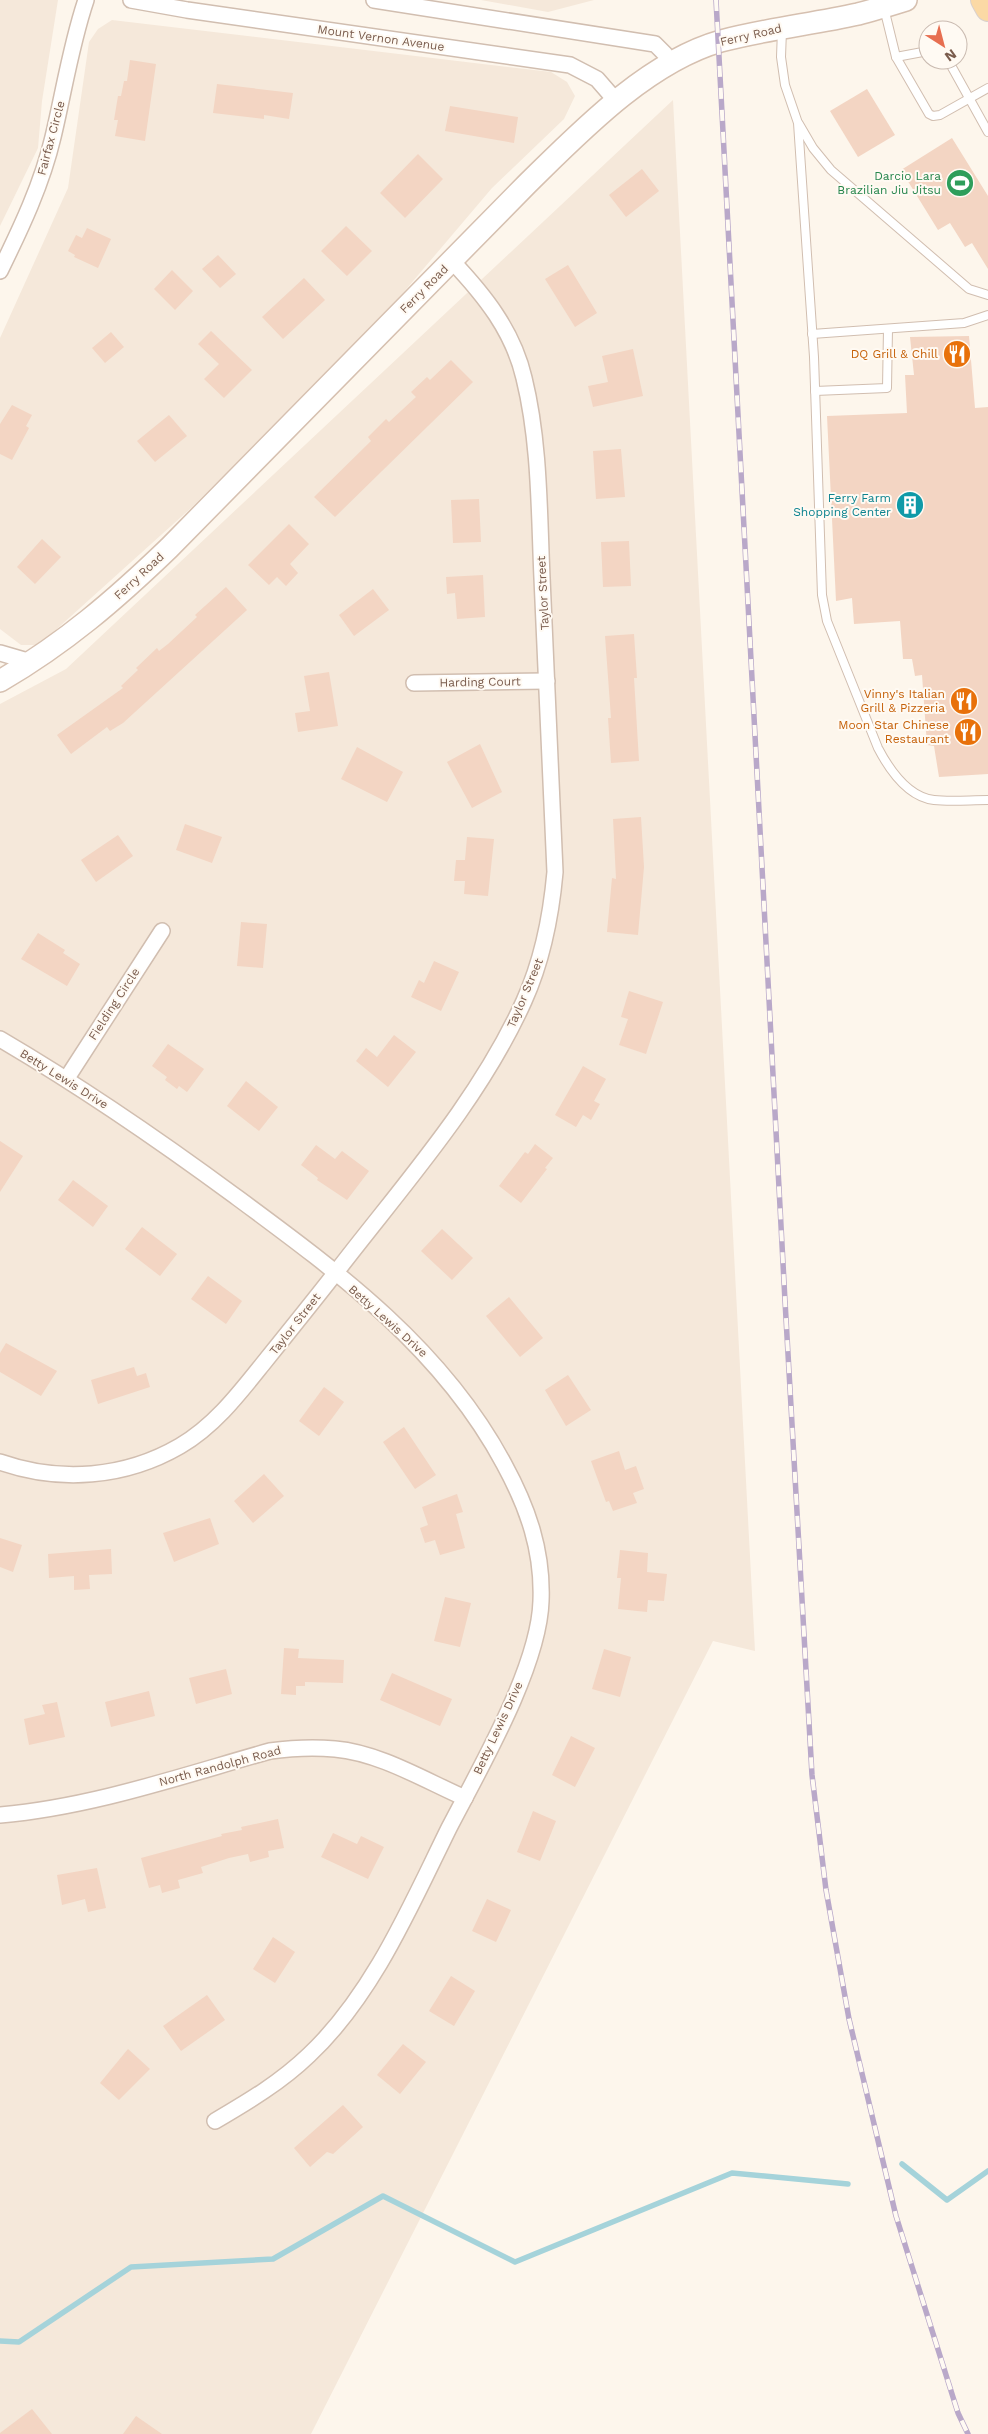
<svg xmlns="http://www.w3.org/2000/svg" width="988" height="2434" font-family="'Work Sans',sans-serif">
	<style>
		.residential { fill: #f5e8da }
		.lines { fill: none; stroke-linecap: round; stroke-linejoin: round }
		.stream { stroke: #a5d3da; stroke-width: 5.5 }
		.building { fill: #f3d5c3 }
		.service-casing { stroke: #d1beb0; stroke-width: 10 }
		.minor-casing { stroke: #d1beb0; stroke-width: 18 }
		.secondary-casing { stroke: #d6c0b0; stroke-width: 24 }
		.primary-casing { stroke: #dad1cd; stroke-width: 26 }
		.service { stroke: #fff; stroke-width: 8 }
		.minor { stroke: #fff; stroke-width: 15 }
		.secondary { stroke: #fff; stroke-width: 21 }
		.primary { stroke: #fbd9a5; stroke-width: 24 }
		.rail-casing { stroke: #b9a8c9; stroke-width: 5.5 }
		.rail { stroke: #fffaf3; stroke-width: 4; stroke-dasharray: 11; stroke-linecap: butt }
		.labels { text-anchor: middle; stroke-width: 4; stroke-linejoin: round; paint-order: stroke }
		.street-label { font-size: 12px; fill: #7a5c4d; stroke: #fffaf3 }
		.leisure-label { font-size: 12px; fill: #27864d; stroke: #fffaf3; text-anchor: end }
		.food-label { font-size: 12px; fill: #c56008; stroke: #fffaf3; text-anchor: end }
		.culture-label { font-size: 12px; fill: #0d838f; stroke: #fffaf3; text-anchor: end }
	</style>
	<rect width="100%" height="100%" fill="#fdf6ec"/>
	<!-- residential -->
	<g class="residential">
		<polygon points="0,0 58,0 42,101 38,148 0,226"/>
		<polygon points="481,0 594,0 548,12"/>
		<polygon points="112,20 551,72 567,82 575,96 564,119 492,188 380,320 191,508 39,645 21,645 0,629 0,338 68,188 89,42 98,29"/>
		<polygon points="673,100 755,1651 713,1641 311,2434 0,2434 0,704 66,669"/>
	</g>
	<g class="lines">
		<!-- stream -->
		<g class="stream">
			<polyline points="902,2164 947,2200 988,2171"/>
			<polyline points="0,2341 19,2342 131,2267 273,2259 383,2196 515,2262 732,2173 848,2184"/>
		</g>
	</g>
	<!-- building -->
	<g class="building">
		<polygon points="130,60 156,64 145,141 115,136 118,120 114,120 118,96 121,96 124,81 127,81"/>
		<polygon points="217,84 293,93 289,119 264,115 264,119 213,113"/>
		<polygon points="867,89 895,135 858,157 830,111"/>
		<polygon points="450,106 518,117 514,143 445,131"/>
		<polygon points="952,138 988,196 988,269 972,243 965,247 950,223 938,230 901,170"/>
		<polygon points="418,154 443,179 405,218 380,193"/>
		<polygon points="642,169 659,191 626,217 609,195"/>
		<polygon points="346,226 372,251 347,276 321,251"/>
		<polygon points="87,228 111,239 98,268 74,257 75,255 68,251 76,235 82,238"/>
		<polygon points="218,255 236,274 220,288 202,269"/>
		<polygon points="568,265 597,313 575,327 545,279"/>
		<polygon points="172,270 193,291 175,310 154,289"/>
		<polygon points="304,278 325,300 283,339 262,317"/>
		<polygon points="211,331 252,370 224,398 204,379 219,364 198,344"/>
		<polygon points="111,332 124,347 105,363 92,348"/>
		<polygon points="969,336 975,408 988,407 988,774 939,777 934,746 927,745 922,675 915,676 912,659 903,659 900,621 854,624 852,598 836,601 827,416 907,413 905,375 914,375 910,337"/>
		<polygon points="633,349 643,396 593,407 588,386 608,382 602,356"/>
		<polygon points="451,360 473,382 335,517 314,497 371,441 368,437 386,419 389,422 416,397 411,392 427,377 430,380"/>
		<polygon points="12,405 32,415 26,426 29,428 12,460 0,454 0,424"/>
		<polygon points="169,415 187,436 155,462 137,441"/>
		<polygon points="621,449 625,497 596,499 593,451"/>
		<polygon points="479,499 481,542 453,543 451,500"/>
		<polygon points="289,524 309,544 290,564 298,573 286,586 277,577 269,585 248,565"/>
		<polygon points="42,539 61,557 35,584 17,567"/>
		<polygon points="629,541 631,586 603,587 601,542"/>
		<polygon points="483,575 485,617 457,619 455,593 447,594 446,577"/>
		<polygon points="226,587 247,610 123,723 110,731 107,727 71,754 57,735 123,688 121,686 138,670 136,668 157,648 159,651 168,644 197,617 195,615"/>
		<polygon points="373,589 389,610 354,636 339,615"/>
		<polygon points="634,634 637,678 634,678 639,761 611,763 608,718 611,718 605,636"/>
		<polygon points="329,672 338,726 298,732 295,713 310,711 304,676"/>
		<polygon points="480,744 502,792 472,808 447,762"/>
		<polygon points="357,747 403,772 387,802 341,779"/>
		<polygon points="641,817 644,867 638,935 607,932 612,878 616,879 613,819"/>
		<polygon points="185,824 222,837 212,863 176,850"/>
		<polygon points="118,835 133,856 96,882 81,860"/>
		<polygon points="467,837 494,839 488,896 464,894 465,881 454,881 456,860 465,860"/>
		<polygon points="241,922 267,924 263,968 237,966"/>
		<polygon points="38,933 65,950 63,953 80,964 67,986 21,959"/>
		<polygon points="434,961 459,972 441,1011 411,997 419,980 424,983"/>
		<polygon points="629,991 663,1002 646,1054 619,1045 628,1019 621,1017"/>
		<polygon points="394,1035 416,1052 388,1087 356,1061 366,1048 377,1057"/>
		<polygon points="168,1044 204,1069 187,1092 179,1086 177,1089 165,1080 167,1077 152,1066"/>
		<polygon points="583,1066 606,1079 594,1101 600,1104 591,1120 583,1115 576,1127 555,1115"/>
		<polygon points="246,1081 278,1107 259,1131 227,1106"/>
		<polygon points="0,1141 23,1156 0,1192"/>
		<polygon points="535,1144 553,1158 545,1168 547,1169 521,1203 499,1186 525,1152 528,1154"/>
		<polygon points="316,1145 335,1159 342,1151 369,1171 347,1200 317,1180 318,1178 301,1165"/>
		<polygon points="73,1180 108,1206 93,1227 58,1200"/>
		<polygon points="142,1227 177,1254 160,1276 125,1249"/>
		<polygon points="442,1229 473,1258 452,1280 421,1251"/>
		<polygon points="208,1276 242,1301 226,1324 191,1299"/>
		<polygon points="509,1297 543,1338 520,1357 486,1316"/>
		<polygon points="6,1343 57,1371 41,1396 0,1372 0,1353"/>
		<polygon points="134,1367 137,1376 146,1373 150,1387 98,1404 91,1380"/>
		<polygon points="568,1375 591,1410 566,1426 545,1390"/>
		<polygon points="324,1387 344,1402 319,1436 299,1421"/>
		<polygon points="404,1427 436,1475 415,1489 383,1442"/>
		<polygon points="619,1451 625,1470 636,1466 644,1489 633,1493 637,1503 613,1511 609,1501 606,1502 591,1461"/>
		<polygon points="264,1474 284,1496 253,1523 234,1501"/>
		<polygon points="457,1494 463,1512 456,1514 465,1548 440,1555 435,1540 425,1543 420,1528 428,1525 422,1507"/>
		<polygon points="210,1518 219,1544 174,1562 163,1533"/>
		<polygon points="0,1538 22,1545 13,1572 0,1567"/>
		<polygon points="111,1549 112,1574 89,1575 90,1589 74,1590 74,1576 49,1578 48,1554"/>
		<polygon points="620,1550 648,1553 647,1572 667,1574 664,1601 648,1600 647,1612 618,1609 621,1578 617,1578"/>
		<polygon points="445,1597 471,1603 460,1647 434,1641"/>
		<polygon points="284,1648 299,1649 298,1658 344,1660 343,1683 305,1682 305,1686 296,1686 296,1695 281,1694"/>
		<polygon points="604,1649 631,1657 620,1697 592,1689"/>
		<polygon points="226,1669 232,1694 196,1704 189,1678"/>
		<polygon points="392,1673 452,1699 440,1726 380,1700"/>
		<polygon points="149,1691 155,1716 111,1727 105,1702"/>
		<polygon points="57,1702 65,1737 29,1745 24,1719 45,1714 42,1705"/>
		<polygon points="571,1736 595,1748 575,1787 552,1775"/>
		<polygon points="533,1811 556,1821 540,1861 517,1852"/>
		<polygon points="278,1819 284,1848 268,1851 269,1857 250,1862 248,1854 229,1858 201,1867 203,1873 178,1880 180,1888 162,1893 160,1885 149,1888 141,1858 222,1836 221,1834 242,1830 241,1827"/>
		<polygon points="333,1833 357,1844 361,1836 384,1847 368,1879 321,1857"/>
		<polygon points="97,1868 106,1908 88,1912 85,1899 62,1905 57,1875"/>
		<polygon points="487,1899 511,1910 496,1942 472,1931"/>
		<polygon points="273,1937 295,1952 275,1983 253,1969"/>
		<polygon points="451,1976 475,1991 454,2026 429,2011"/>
		<polygon points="207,1995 225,2020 181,2051 163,2026"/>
		<polygon points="403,2044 426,2062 400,2094 377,2075"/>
		<polygon points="128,2049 150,2069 119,2100 100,2083"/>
		<polygon points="343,2105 363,2127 333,2154 327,2152 310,2167 294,2148"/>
		<polygon points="32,2409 52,2434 0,2434 0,2433"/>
		<polygon points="136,2416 162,2434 123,2434"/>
	</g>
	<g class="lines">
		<defs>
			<g id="service">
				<polyline points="884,8 896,57 929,114 933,116 940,115 988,88"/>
				<path d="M 782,30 L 781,57 L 785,85 L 798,123 L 814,357 L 822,595 L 827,621 L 878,748 C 889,769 908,797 934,800 C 951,802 970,800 988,800"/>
				<polyline points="896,57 928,51"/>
				<polyline points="948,60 988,132"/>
				<polyline points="799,124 813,148 831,170 969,289 988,295"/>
				<polyline points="812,334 964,323 988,315"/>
				<polyline points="815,391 887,388 888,329"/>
			</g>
			<g id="minor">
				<polyline points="131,0 187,10 570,65 597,79 617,102"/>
				<polyline points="374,0 655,44 665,54 668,64"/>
				<path d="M 0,271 C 21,228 42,184 53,137 C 64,91 71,44 86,0"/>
				<polyline points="0,653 31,662"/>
				<polyline points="414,683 547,681"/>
				<path d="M 0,1039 C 82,1087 159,1140 235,1196 C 338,1272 442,1348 504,1464 C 528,1508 543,1551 541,1601 C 539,1667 480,1768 449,1828 C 411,1905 373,1995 309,2055 C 281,2082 249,2101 215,2121"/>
				<polyline points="67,1078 162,931"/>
				<path d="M 0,1462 C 60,1483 125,1478 180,1446 C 214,1426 238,1395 262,1365 C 287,1334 312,1303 337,1271 C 403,1185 479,1101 524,1001 C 543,959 551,917 555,872 C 551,774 547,676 542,578 C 539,512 540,443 524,378 C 513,331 485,296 452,261"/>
				<path d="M 0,1815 C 92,1807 181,1776 270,1751 C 292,1748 313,1747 335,1749 C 380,1753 424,1780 465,1798"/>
			</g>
			<path id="secondary" d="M 0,681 C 65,643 115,600 169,548 L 527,184 C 580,132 647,62 721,41 C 766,29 813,24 858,14 C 874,10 890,5 906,0"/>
			<polyline id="primary" points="983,0 988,9"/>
		</defs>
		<!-- service casing -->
		<use href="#service" class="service-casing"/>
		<!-- minor casing -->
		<use href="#minor" class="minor-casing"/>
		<!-- secondary casing -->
		<use href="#secondary" class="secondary-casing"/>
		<!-- primary casing -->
		<use href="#primary" class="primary-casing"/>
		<!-- service -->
		<use href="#service" class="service"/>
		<!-- minor -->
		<use href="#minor" class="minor"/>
		<!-- secondary -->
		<use href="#secondary" class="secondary"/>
		<!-- primary -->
		<use href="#primary" class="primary"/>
		<defs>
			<polyline id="rail" points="716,0 785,1301 812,1775 826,1890 849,2019 896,2216 958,2413 968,2434"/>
		</defs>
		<!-- rail casing -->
		<use href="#rail" class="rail-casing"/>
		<!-- rail -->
		<use href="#rail" class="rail"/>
	</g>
	<!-- icons -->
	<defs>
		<symbol id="stadium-disc" viewBox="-11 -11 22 22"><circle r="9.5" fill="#2e9e5b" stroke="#fffaf3"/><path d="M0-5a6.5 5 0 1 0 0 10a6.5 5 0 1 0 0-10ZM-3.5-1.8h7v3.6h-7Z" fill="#fff"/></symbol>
		<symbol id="restaurant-disc" viewBox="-11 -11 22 22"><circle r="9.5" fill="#e8710a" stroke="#fffaf3"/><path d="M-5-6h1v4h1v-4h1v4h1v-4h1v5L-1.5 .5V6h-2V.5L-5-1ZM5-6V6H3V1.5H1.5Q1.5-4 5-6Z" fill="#fff"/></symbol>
		<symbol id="building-disc" viewBox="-11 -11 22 22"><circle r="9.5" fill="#0f9aa8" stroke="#fffaf3"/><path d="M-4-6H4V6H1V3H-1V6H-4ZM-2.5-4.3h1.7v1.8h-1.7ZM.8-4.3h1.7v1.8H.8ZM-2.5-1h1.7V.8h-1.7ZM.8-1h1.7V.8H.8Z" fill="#fff"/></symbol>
	</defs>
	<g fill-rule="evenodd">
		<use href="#stadium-disc" x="944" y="167" width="32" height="32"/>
		<use href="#restaurant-disc" x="941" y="338" width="32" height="32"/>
		<use href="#building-disc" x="894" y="489" width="32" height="32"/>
		<use href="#restaurant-disc" x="948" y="685" width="32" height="32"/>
		<use href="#restaurant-disc" x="952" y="716" width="32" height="32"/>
	</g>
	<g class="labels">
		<!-- street labels -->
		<g class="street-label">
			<text transform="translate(751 35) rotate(-13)" y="4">Ferry Road</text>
			<text transform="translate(381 38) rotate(8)" y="4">Mount Vernon Avenue</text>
			<text transform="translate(51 138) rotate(-75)" y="4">Fairfax Circle</text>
			<text transform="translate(424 289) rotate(-45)" y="4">Ferry Road</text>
			<text transform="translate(139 576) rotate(-43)" y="4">Ferry Road</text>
			<text transform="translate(543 593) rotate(-93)" y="4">Taylor Street</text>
			<text transform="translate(480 682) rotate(-1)" y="4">Harding Court</text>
			<text transform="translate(525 993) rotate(-67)" y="4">Taylor Street</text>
			<text transform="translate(114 1004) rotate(-57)" y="4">Fielding Circle</text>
			<text transform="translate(64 1079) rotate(32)" y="4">Betty Lewis Drive</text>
			<text transform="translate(388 1321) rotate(42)" y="4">Betty Lewis Drive</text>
			<text transform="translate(295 1324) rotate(-52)" y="4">Taylor Street</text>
			<text transform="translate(498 1728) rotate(-65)" y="4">Betty Lewis Drive</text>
			<text transform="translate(220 1766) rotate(-15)" y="4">North Randolph Road</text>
		</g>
		<!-- leisure labels -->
		<g class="leisure-label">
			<text x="941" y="180">Darcio Lara<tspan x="941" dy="14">Brazilian Jiu Jitsu</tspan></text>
		</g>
		<!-- food labels -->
		<g class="food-label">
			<text x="938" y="358">DQ Grill &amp; Chill</text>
			<text x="945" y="698">Vinny's Italian<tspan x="945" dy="14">Grill &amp; Pizzeria</tspan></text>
			<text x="949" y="729">Moon Star Chinese<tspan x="949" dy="14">Restaurant</tspan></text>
		</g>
		<!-- culture labels -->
		<g class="culture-label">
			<text x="891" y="502">Ferry Farm<tspan x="891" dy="14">Shopping Center</tspan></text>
		</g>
	</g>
	<!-- north arrow -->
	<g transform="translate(943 45) rotate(144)"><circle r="24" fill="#fffaf3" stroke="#cabbb1"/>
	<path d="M0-4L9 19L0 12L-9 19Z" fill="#e76f51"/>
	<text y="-8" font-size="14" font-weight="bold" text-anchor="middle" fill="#7a5c4d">N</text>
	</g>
</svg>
